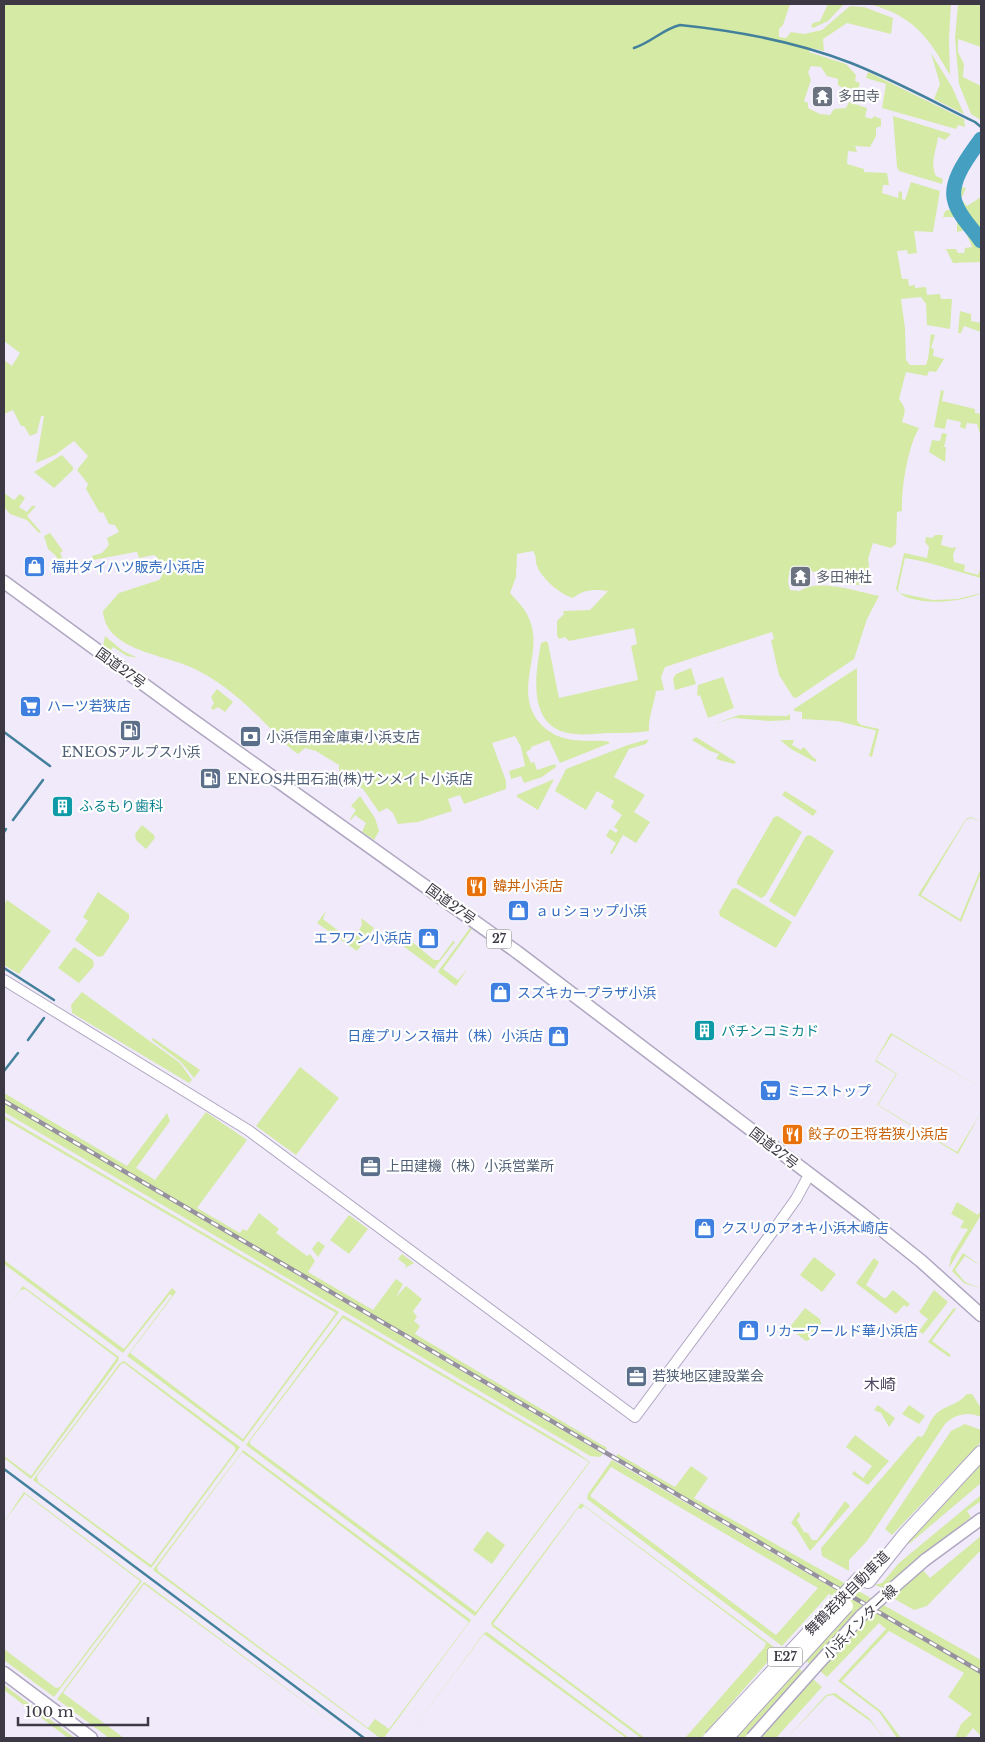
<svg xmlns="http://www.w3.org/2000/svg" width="985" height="1742" font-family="'Libre Baskerville','Noto Sans JP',serif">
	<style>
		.green { fill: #d5eaa5; fill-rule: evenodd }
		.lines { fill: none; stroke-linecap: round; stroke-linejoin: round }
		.stream { stroke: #43809c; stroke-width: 2.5 }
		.river { stroke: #459fc1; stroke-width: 15 }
		.tertiary-casing { stroke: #afa6c1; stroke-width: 12 }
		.secondary-casing { stroke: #afa6c1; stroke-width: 14 }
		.primary-casing { stroke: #afa6c1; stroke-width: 15 }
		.trunk-casing { stroke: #afa6c1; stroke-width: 15 }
		.motorway-casing { stroke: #afa6c1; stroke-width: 16 }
		.tertiary { stroke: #fff; stroke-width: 10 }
		.secondary { stroke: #fff; stroke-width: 11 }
		.primary { stroke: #fff; stroke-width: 12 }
		.trunk { stroke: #fff; stroke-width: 12 }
		.motorway { stroke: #fff; stroke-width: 14 }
		.rail-casing { stroke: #96919f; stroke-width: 4.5 }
		.rail { stroke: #fff; stroke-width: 2.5; stroke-dasharray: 8; stroke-linecap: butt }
		.secondary-bridge-casing { stroke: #afa6c1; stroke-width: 14; stroke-linecap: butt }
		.motorway-bridge-casing { stroke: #afa6c1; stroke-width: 16; stroke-linecap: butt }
		.secondary-bridge { stroke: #fff; stroke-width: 11 }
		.motorway-bridge { stroke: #fff; stroke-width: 14 }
		.labels { text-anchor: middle; stroke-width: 4.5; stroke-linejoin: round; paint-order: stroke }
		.shield { fill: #fff; stroke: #77747c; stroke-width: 1 }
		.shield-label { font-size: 12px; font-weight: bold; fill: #3d3944 }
		.worship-label { font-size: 14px; fill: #5b616d; stroke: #fff; text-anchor: start }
		.shop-label { font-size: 14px; fill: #366cbe; stroke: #fff; text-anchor: start }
		.street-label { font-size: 14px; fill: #3d3944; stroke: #fff }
		.service-label { font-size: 14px; fill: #4e5e75; stroke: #fff; text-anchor: start }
		.culture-label { font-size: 14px; fill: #0d838f; stroke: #fff; text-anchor: start }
		.food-label { font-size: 14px; fill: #c56008; stroke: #fff; text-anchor: start }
		.quarter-label { font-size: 16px; fill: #4e465d; stroke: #fff }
	</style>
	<rect width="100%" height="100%" fill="#f0eafb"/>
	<!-- green -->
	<g class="green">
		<path d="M 4,4 L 790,4 L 783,25 L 779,29 L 779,37 L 786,38 L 791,32 L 804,34 L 822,30 L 850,6 L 864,7 L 893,18 L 891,34 L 847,23 L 823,39 L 824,51 L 811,48 L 809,52 L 846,64 L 856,75 L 855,81 L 860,83 L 858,89 L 843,88 L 838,85 L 838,79 L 827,76 L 821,67 L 811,66 L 808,72 L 811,80 L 804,101 L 808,103 L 808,108 L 820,114 L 830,115 L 834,109 L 846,108 L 849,102 L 867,108 L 865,117 L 872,119 L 874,116 L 881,119 L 881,126 L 876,128 L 876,136 L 870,147 L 855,146 L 857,152 L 848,151 L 847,164 L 864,169 L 864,172 L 887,173 L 889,185 L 883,185 L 882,193 L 898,198 L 899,191 L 902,192 L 902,199 L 905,200 L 911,182 L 940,191 L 933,232 L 914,231 L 917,253 L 908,254 L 907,250 L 897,251 L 902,279 L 908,279 L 909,286 L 915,285 L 915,288 L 926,287 L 927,295 L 940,294 L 941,299 L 952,299 L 950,329 L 927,325 L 926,304 L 921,297 L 901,299 L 905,328 L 906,360 L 910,365 L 926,365 C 930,354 929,346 931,334 L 935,335 L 931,348 L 934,349 L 933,356 L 944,359 L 936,372 L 929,371 L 927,376 L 906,372 L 899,399 C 906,409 906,409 902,422 L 919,428 C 908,446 901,489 902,511 L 897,512 L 896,544 L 891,548 L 873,543 L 868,559 L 870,575 L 866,586 L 826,581 L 826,575 L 807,570 L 790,569 L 788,582 L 790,590 L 800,591 C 817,578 859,592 879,596 L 867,619 L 854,659 L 796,698 L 793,697 L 779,675 L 771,640 L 774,639 L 772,632 L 665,667 L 661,677 L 664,690 L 656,691 C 654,705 648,718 649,731 C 635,733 621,733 607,733 C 592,734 578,736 564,732 C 527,721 536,671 541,643 L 546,641 L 548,643 L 559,698 L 638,680 L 631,646 L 637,644 L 634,628 L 569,641 L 565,637 L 559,639 L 557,635 L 557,621 L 564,614 L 563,611 L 590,610 L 608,591 C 594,589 584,589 573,598 C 561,595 542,579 537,566 C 535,560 537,557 533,551 L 517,554 L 516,577 L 510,593 C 518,602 526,609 530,621 C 543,654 514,689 538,721 C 562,751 603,736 610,743 L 560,763 L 549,740 L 531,747 L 531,749 L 526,752 L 531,763 L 534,762 L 537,770 L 555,764 L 556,767 L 542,777 L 524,783 L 521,776 L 511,779 L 509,771 L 525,766 L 521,747 L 515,736 L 492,743 L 506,781 L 506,789 L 464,804 L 460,795 L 448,799 L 452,811 L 418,822 L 398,824 L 393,813 L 387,808 L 379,812 L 363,789 L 339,773 L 339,765 L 316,751 L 305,748 L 298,754 C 285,745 276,734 264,722 C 242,700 217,678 188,666 C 160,654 105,649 103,611 L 119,593 L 159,580 L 162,576 L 157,557 L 154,555 L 139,558 L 137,552 L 135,552 L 93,560 L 92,556 L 102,553 L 109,545 L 107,538 L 119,532 L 115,525 L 109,524 L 103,512 L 100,513 L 86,489 L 88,484 L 77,470 L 88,456 L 74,441 L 55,455 L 36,463 L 44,416 L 41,416 L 37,433 L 30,436 L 24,426 L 21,426 L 13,410 L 4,414 L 4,360 L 12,366 L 20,353 L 4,341 Z"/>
		<polygon points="828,4 844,4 828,21 813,28 811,26 813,23 820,21"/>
		<path d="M 869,4 L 951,4 L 949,39 L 950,75 C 928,37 914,16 869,4 Z"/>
		<polygon points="958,4 981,4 981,47 958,39 958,52 964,64 963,77 981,86 981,120 971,114 959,84 955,38"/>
		<polygon points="931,53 952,87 964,114 934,99 940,84"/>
		<polygon points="868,72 964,119 965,127 958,125 956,129 882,108 886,84 866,78"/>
		<path d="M 893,116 L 951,134 L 945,140 L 938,137 C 936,152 930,162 936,176 L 943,179 L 942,184 L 899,171 L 897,167 Z"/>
		<path d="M 960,187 L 966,188 L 961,199 L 967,206 L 981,197 L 981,231 C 972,218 955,204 960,187 Z"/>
		<polygon points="952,209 980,248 981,262 953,263 946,249 956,249 958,253 964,253 965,248 972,247 965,230 957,232 957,220 955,217 943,217 945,211"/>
		<polygon points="960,311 971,314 971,321 981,323 981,332 964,326 961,333 958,333"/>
		<polygon points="941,390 944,391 942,401 975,409 975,413 981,414 981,437 977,424 967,423 965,429 960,427 961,422 947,419 945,429 934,427"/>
		<polygon points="942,433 947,434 944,447 946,447 945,462 929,452 932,440 940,441"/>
		<polygon points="62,455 73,467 73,470 54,488 34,472"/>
		<polygon points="4,493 14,500 20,494 25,498 19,507 27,512 32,506 36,506 27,516 41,532 39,533 27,520 10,514 4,507"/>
		<polygon points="50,533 63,551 60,553 62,557 60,564 56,556 48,549 44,536"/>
		<path d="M 935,535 L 943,535 L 941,545 L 952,548 L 956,547 L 953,555 L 954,562 L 965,565 L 964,571 L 978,575 L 981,568 L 981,578 C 955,571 931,562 905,558 L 898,589 L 899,593 L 933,600 L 958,599 L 981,593 C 963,603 916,606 899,593 L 896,589 L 904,553 L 927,558 L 929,547 L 925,542 L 926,537 L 932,538 Z"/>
		<polygon points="105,636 123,651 138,658 127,656 113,647 110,651 103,646"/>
		<polygon points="691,668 696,684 675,690 673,679 676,674"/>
		<polygon points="857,668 857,721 861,725 879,729 872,757 869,756 876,731 874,730 837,721 802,719 802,712 794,711 794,709"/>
		<polygon points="723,677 734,708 708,718 700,695 697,696 698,685"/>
		<polygon points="217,689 233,702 225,712 218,707 213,710 211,708 214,703 211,697"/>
		<polygon points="790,714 790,720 769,721 734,718 714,724 739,715 787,716"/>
		<polygon points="696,737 736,762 734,764 716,759 719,754 710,751 692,740"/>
		<polygon points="649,739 646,744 629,749 614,777 645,795 634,812 650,822 636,843 623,835 612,854 610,853 616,843 606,836 610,829 616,833 618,830 614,827 622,815 611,807 614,801 597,791 586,810 555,791 566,769 628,745"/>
		<path d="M 780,740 L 794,740 L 792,745 L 801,750 L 803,747 C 808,750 810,756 817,760 L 815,762 L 791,749 Z"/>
		<polygon points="554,779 538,810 517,797 517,795"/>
		<polygon points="785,791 817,811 813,816 782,795"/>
		<polygon points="360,796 375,818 379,831 374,840 362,832 366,823 355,815 351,820 350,819 356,810 351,806"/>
		<polygon points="778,816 802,832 765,896 761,898 737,884 737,881 774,817"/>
		<polygon points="971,817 981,822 971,818 966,820 921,895 960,919 981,868 981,873 961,922 918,895 966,819"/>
		<polygon points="142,825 154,835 155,838 146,849 136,840 135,834"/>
		<polygon points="810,835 834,851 795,917 769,901 806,836"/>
		<polygon points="736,888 792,922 776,948 720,916 719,912 732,889"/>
		<polygon points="98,892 129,914 129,919 103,956 98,957 75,940 88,921 83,917"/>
		<polygon points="7,900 51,931 19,974 4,965 4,905"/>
		<polygon points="326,911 323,919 345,936 345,939 351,944 362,925 361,918 374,928 357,951 317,923"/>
		<polygon points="470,928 472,929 443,969 458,980 468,968 456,986 438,972 439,970"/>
		<polygon points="405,936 434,960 439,960 453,941 455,942 434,969 399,943"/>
		<polygon points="74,947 93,960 94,966 79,983 58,968"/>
		<polygon points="82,992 180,1063 192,1080 189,1083 72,1013 71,1005"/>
		<polygon points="891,1033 981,1088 892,1035 876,1060 897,1074 878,1105 957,1152 981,1112 958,1154 877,1105 896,1074 875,1061"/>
		<polygon points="153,1038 200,1070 194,1078 181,1062 152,1040"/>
		<polygon points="300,1067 339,1098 296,1155 256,1126"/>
		<polygon points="4,1093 127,1166 167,1113 170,1121 136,1168 155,1180 206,1112 247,1140 197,1208 240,1233 243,1229 247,1231 259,1213 279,1229 276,1233 307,1256 310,1254 315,1261 308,1272 373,1310 396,1279 403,1284 396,1297 406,1286 422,1299 413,1311 417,1317 414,1321 420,1326 415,1334 607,1448 605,1451 4,1099"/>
		<polygon points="4,1103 603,1454 600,1457 590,1456 575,1447 4,1112"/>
		<polygon points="4,1116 339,1312 243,1442 127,1356 172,1296 170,1294 123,1353 4,1264 4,1260 124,1349 172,1288 176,1292 130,1353 243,1439 336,1313 4,1119"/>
		<polygon points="957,1202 978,1215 981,1210 981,1215 949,1268 951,1257 968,1229 960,1228 964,1221 951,1214"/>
		<polygon points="349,1215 368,1229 349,1254 330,1240"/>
		<polygon points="318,1241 325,1246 318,1257 312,1249"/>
		<polygon points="963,1253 981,1266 965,1256 955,1270 965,1282 981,1289 964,1283 952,1271"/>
		<polygon points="402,1254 414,1263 405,1268 406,1265 398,1259"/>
		<polygon points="814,1257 836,1274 822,1292 800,1275"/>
		<polygon points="874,1258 879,1262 866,1285 884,1298 886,1298 893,1290 910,1304 907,1307 904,1305 896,1314 856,1283"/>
		<polygon points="23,1286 119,1357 118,1361 31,1479 4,1458 4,1456 31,1476 117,1358 25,1289 19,1291 4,1312"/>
		<polygon points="934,1290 948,1302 923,1334 919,1331 928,1319 919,1312"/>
		<polygon points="805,1308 820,1319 821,1324 809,1340 806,1341 789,1328"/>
		<polygon points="954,1308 956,1309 932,1341 951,1355 949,1357 928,1342"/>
		<path d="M 343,1315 L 573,1450 L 590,1462 L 475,1616 L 246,1445 ZM 343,1318 L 589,1462 L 476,1612 L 250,1444 L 250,1441 Z"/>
		<path d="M 124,1361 L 240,1447 L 151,1568 L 33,1480 L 120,1363 ZM 124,1363 L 235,1447 L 235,1451 L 151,1565 L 38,1482 L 37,1476 L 121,1364 Z"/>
		<path d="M 967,1394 L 972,1394 L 981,1408 L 981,1417 C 968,1411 955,1414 945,1424 L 867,1541 L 849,1560 L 849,1571 L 822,1556 L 821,1548 L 918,1436 L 922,1437 C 928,1430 929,1420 937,1413 C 946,1405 956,1406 967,1394 Z"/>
		<polygon points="878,1405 895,1418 889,1427 881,1413 874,1410"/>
		<polygon points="909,1405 925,1416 919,1424 902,1414"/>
		<polygon points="965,1424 981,1430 981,1442 892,1535 885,1529 951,1431"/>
		<polygon points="855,1435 889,1461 868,1485 852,1474 854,1471 863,1478 872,1466 846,1447"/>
		<path d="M 243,1450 L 471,1620 L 384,1738 L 380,1738 L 153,1570 ZM 242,1452 L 469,1622 L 389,1729 L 375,1719 L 368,1728 L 158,1571 L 157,1567 Z"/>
		<polygon points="618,1454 675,1487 691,1466 708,1478 694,1498 981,1660 981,1670 615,1457"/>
		<path d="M 612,1460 L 981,1674 L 981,1736 L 973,1728 L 965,1738 L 955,1738 L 961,1724 L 972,1714 L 948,1697 L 964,1673 L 889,1631 L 842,1681 L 881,1711 L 901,1738 L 897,1738 L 879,1712 L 838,1681 L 886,1629 L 879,1623 L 827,1677 L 819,1670 L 869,1617 L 858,1611 L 810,1664 L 802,1658 L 849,1606 L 829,1594 L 782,1646 L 587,1499 L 588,1494 ZM 611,1467 L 818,1588 L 776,1635 L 590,1496 Z"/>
		<polygon points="981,1464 981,1483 909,1544 908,1543"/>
		<polygon points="24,1492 142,1581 54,1697 4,1660 4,1649 56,1688 60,1687 140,1581 25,1494 4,1522"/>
		<polygon points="981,1495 981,1501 967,1511 971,1517 884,1588 874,1585 882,1583 899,1563"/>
		<polygon points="845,1501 850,1506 810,1551 796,1528 791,1523 799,1511 800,1516 797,1520 804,1532 808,1533 812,1540 817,1540"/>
		<polygon points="581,1503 778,1650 701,1738 685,1738 764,1648 766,1643 584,1506 581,1509 578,1508 493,1624 645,1738 641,1738 492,1626 491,1623"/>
		<polygon points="487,1531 505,1545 492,1564 473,1550"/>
		<polygon points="981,1536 981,1550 927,1606 914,1610 893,1598 922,1569 930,1578"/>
		<polygon points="144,1582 353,1738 144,1584 63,1693 124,1738 109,1738 57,1699"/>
		<polygon points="487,1632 629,1738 626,1738 484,1634 406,1738 484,1633"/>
		<polygon points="795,1666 803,1672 744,1738 731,1738"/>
		<polygon points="812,1678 822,1687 776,1738 759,1738"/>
		<polygon points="4,1685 75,1738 68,1738 4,1690"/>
		<polygon points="835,1693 869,1718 884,1738 870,1721 833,1695 827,1696 787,1738 826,1695"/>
	</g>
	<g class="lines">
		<!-- stream -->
		<g class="stream">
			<path d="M 634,48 C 652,42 663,29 680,25 C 738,31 797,42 851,63 C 894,80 934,102 975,122 L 981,127"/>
			<polyline points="4,732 50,766"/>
			<polyline points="13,820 43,780"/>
			<polyline points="4,832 6,829"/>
			<polyline points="4,968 54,1000"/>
			<polyline points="28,1040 44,1018"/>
			<polyline points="4,1071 18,1053"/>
			<polyline points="4,1469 364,1738"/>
		</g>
		<!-- river -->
		<path class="river" d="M 981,139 C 970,155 948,181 955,202 C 959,216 973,229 981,241"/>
		<defs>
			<polyline id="tertiary" points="4,980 248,1130 635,1417 776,1227 796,1199 809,1175"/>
			<polyline id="secondary" points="925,1560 981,1519"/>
			<polyline id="primary" points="4,1673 91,1738"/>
			<polyline id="trunk" points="4,582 187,716 517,952 862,1214 921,1261 981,1315"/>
			<polyline id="motorway" points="868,1581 904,1536 981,1453"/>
		</defs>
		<!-- tertiary casing -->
		<use href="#tertiary" class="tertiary-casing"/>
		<!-- secondary casing -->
		<use href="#secondary" class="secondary-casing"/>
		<!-- primary casing -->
		<use href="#primary" class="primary-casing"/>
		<!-- trunk casing -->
		<use href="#trunk" class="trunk-casing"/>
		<!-- motorway casing -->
		<use href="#motorway" class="motorway-casing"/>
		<!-- tertiary -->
		<use href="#tertiary" class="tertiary"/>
		<!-- secondary -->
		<use href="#secondary" class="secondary"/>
		<!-- primary -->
		<use href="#primary" class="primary"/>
		<!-- trunk -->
		<use href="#trunk" class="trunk"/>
		<!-- motorway -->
		<use href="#motorway" class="motorway"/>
		<defs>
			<polyline id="rail" points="4,1101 981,1672"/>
		</defs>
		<!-- rail casing -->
		<use href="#rail" class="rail-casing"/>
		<!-- rail -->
		<use href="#rail" class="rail"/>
		<defs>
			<polyline id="secondary-bridge" points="752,1738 861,1616 925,1560"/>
			<g id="motorway-bridge">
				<polyline points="711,1738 861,1577"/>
				<polyline points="726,1738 846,1606"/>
			</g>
		</defs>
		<!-- secondary-bridge casing -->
		<use href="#secondary-bridge" class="secondary-bridge-casing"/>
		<!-- motorway-bridge casing -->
		<use href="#motorway-bridge" class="motorway-bridge-casing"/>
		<!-- secondary-bridge -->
		<use href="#secondary-bridge" class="secondary-bridge"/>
		<!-- motorway-bridge -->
		<use href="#motorway-bridge" class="motorway-bridge"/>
	</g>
	<!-- icons -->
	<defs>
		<symbol id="temple-square" viewBox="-11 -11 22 22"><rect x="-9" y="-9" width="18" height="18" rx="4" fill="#6b7280" stroke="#fff"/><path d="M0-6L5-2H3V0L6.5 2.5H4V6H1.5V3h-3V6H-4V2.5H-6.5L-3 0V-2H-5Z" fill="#fff"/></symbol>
		<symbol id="shop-square" viewBox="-11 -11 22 22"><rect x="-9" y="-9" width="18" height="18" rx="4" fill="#3f7fe0" stroke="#fff"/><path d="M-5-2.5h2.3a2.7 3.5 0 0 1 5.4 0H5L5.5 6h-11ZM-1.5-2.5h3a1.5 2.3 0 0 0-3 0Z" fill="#fff"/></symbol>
		<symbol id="supermarket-square" viewBox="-11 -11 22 22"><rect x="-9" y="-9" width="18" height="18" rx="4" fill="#3f7fe0" stroke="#fff"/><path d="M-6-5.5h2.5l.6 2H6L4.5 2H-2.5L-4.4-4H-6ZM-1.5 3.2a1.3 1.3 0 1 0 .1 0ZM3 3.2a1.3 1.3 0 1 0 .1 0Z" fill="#fff"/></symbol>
		<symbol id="fuel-square" viewBox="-11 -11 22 22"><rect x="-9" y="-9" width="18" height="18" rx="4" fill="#5c6f8a" stroke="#fff"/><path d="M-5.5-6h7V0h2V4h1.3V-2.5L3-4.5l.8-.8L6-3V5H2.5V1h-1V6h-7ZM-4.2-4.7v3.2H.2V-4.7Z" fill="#fff"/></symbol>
		<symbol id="bank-square" viewBox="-11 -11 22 22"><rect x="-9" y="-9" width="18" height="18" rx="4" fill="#5c6f8a" stroke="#fff"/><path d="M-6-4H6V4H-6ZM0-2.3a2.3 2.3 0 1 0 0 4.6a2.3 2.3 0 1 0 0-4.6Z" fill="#fff"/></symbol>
		<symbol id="building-square" viewBox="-11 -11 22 22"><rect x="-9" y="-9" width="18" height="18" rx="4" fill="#0f9aa8" stroke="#fff"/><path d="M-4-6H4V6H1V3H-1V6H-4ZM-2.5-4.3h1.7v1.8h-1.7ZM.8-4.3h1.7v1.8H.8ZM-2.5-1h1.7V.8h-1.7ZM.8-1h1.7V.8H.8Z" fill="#fff"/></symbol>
		<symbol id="restaurant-square" viewBox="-11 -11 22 22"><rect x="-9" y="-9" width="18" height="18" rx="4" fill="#e8710a" stroke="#fff"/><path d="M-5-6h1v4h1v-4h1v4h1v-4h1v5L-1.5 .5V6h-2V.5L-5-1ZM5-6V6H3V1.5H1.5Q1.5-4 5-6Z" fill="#fff"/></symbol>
		<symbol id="office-square" viewBox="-11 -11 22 22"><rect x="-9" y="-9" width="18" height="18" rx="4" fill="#5c6f8a" stroke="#fff"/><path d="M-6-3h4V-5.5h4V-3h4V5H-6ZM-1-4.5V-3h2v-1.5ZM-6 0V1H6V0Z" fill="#fff"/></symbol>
	</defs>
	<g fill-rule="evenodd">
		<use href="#temple-square" x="810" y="84" width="25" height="25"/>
		<use href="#shop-square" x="22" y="554" width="25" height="25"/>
		<use href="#temple-square" x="788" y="564" width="25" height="25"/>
		<use href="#supermarket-square" x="18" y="694" width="25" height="25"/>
		<use href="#fuel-square" x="118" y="718" width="25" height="25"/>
		<use href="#bank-square" x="238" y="724" width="25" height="25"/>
		<use href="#fuel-square" x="198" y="766" width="25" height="25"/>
		<use href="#building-square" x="50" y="794" width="25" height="25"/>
		<use href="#restaurant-square" x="464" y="874" width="25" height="25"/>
		<use href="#shop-square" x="506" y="898" width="25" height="25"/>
		<use href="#shop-square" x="416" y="926" width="25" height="25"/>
		<use href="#shop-square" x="488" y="980" width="25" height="25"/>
		<use href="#building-square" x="692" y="1018" width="25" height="25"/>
		<use href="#shop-square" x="546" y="1024" width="25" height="25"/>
		<use href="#supermarket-square" x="758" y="1078" width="25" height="25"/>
		<use href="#restaurant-square" x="780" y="1122" width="25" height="25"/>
		<use href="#office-square" x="358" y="1154" width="25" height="25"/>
		<use href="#shop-square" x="692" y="1216" width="25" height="25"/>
		<use href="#shop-square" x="736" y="1318" width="25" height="25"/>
		<use href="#office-square" x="624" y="1364" width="25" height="25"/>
	</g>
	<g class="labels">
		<!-- shield labels -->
		<g class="shield">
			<rect x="486.5" y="929.5" width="25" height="19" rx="4"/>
			<rect x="767.5" y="1647.5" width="35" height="19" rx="4"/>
		</g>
		<g class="shield-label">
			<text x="499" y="943">27</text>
			<text x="785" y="1661">E27</text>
		</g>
		<!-- worship labels -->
		<g class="worship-label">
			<text x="838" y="101">多田寺</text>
			<text x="816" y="582">多田神社</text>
		</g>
		<!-- shop labels -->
		<g class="shop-label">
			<text x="51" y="572">福井ダイハツ販売小浜店</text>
			<text x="47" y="711">ハーツ若狭店</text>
			<text x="535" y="916">ａｕショップ小浜</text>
			<text x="412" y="943" text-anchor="end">エフワン小浜店</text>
			<text x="517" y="998">スズキカープラザ小浜</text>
			<text x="543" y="1041" text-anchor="end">日産プリンス福井（株）小浜店</text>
			<text x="787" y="1096">ミニストップ</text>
			<text x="721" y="1233">クスリのアオキ小浜木崎店</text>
			<text x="764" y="1336">リカーワールド華小浜店</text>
		</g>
		<!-- street labels -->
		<g class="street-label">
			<text transform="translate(121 668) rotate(36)" y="5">国道27号</text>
			<text transform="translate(451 904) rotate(36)" y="5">国道27号</text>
			<text transform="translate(774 1148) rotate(38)" y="5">国道27号</text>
			<text transform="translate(847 1593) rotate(-45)" y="5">舞鶴若狭自動車道</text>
			<text transform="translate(860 1622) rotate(-45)" y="5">小浜インター線</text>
		</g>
		<!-- service labels -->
		<g class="service-label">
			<text x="266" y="742">小浜信用金庫東小浜支店</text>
			<text x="131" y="757" text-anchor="middle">ENEOSアルプス小浜</text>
			<text x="227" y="784">ENEOS井田石油(株)サンメイト小浜店</text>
			<text x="386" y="1171">上田建機（株）小浜営業所</text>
			<text x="652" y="1381">若狭地区建設業会</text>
		</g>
		<!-- culture labels -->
		<g class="culture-label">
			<text x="79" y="811">ふるもり歯科</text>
			<text x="721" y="1036">パチンコミカド</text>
		</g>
		<!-- food labels -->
		<g class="food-label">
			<text x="493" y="891">韓丼小浜店</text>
			<text x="808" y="1139">餃子の王将若狭小浜店</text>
		</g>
		<!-- quarter labels -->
		<g class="quarter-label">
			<text x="880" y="1390">木崎</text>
		</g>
	</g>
	<!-- border -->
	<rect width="985" height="1742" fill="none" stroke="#3d3944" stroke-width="10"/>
	<!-- scale -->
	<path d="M18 1717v8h130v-8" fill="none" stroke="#3d3944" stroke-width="2.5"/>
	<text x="25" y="1717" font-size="15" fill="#3d3944" stroke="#ffffff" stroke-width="4" paint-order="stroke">100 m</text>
</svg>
